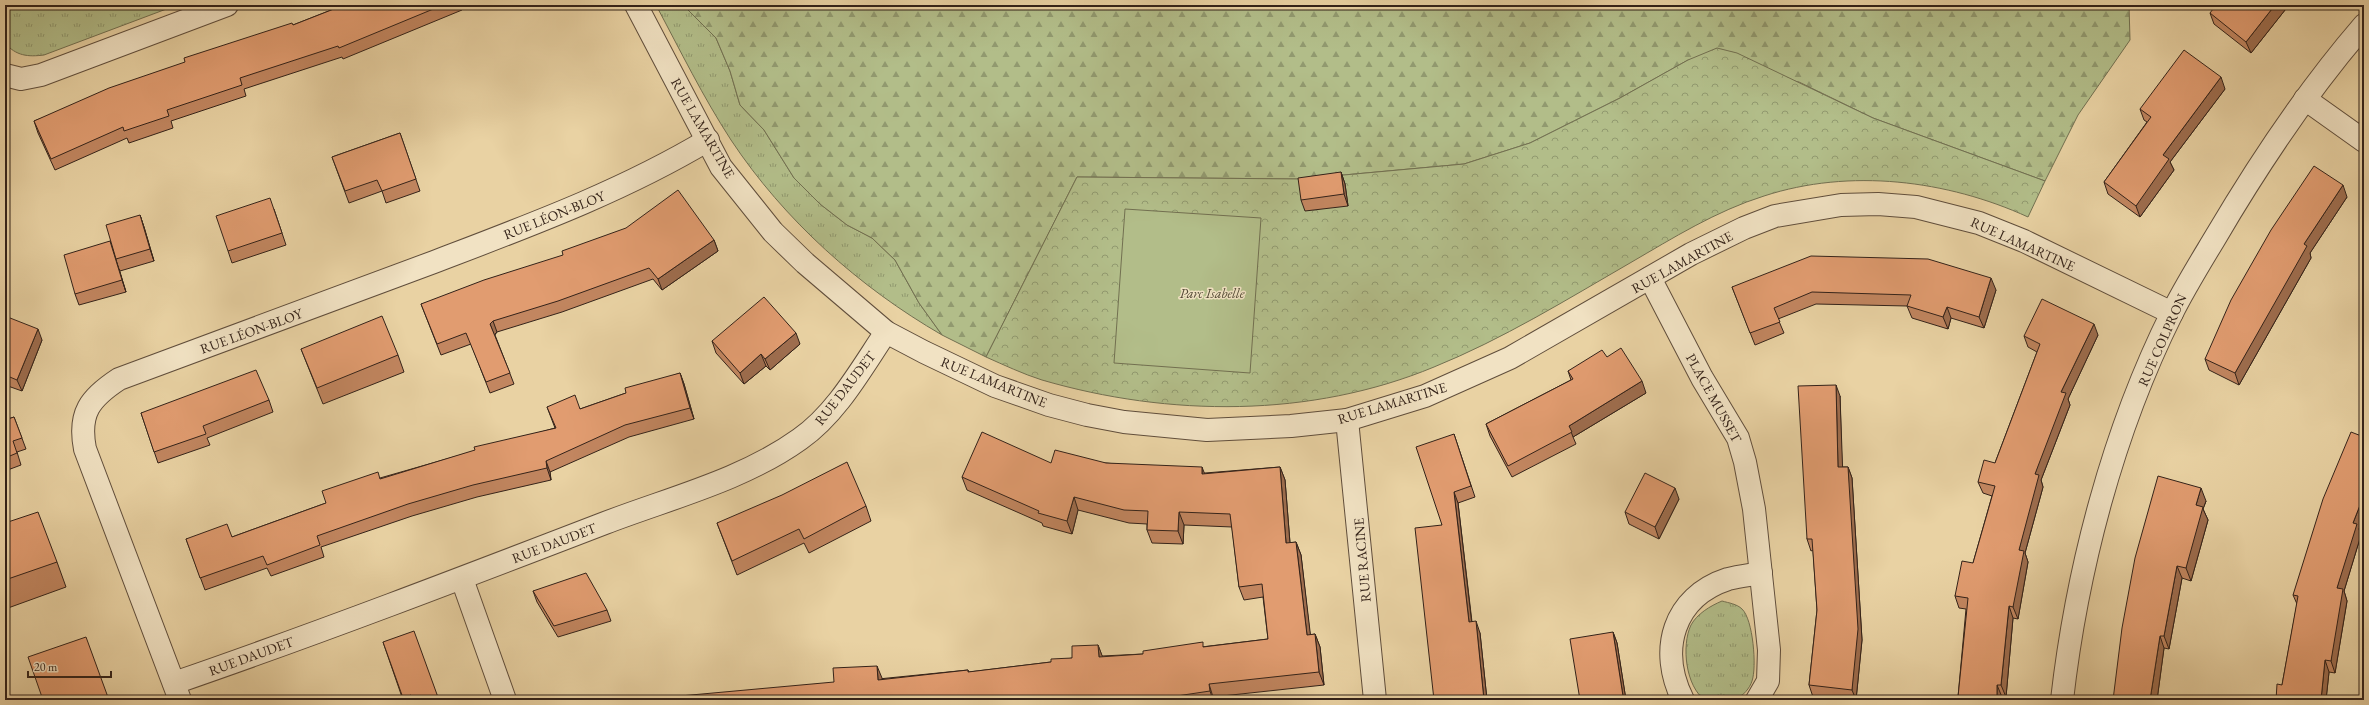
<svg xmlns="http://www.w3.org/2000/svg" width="2369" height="705" font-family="'EB Garamond',serif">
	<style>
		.grass { fill: url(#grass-tufts); stroke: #727051 }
		.forest { fill: url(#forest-firs); stroke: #727051 }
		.park { fill: url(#park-crowns); stroke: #727051 }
		.pitch { fill: #b2bd89; stroke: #727051 }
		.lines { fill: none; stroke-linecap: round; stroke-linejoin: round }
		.minor-casing { stroke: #604e3c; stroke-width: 24 }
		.minor { stroke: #f1e2c3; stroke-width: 22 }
		.wall { fill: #c28660; stroke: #332219 }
		.shaded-wall { fill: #9e6d4e; stroke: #332219 }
		.building { fill: #e19c70; stroke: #332219 }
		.labels { text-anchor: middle; stroke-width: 3; stroke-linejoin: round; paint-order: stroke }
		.street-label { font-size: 14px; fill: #332219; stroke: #f1e2c3 }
		.park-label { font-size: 14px; font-style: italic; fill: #534935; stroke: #f1e2c3 }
	</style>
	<defs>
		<pattern id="grass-tufts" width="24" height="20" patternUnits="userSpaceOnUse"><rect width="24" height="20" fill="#b2bd89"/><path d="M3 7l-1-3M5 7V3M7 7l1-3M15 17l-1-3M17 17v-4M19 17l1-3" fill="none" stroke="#91996f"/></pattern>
		<pattern id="forest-firs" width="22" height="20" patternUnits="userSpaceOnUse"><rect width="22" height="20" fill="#b2bd89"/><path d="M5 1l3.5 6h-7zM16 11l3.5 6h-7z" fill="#91996f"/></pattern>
		<pattern id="park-crowns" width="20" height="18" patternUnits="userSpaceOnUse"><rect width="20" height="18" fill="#b2bd89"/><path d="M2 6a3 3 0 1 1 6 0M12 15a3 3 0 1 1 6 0" fill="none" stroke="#91996f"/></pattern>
	</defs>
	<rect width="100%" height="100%" fill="#e9d2a3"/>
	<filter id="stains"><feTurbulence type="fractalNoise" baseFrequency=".005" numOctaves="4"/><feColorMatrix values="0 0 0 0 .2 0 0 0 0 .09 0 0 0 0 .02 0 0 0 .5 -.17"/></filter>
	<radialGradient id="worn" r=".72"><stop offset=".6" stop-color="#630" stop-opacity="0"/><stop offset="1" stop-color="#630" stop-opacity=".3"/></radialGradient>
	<!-- grass -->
	<g class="grass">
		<path d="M 5,5 L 177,5 L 44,55 C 28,57 16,56 5,43 Z"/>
		<path d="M 656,5 L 683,5 L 716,38 L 730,71 L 740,105 L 764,130 L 794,178 L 820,204 L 847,225 L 872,238 L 895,260 L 919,303 L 942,335 C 859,287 784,220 731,140 C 703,97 680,50 656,5 Z"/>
		<path d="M 1722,601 C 1729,603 1737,604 1742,609 C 1753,619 1757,667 1752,681 C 1750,688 1743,696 1736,699 C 1729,703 1714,700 1705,700 C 1686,687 1681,646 1691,625 C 1697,614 1710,606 1722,601 Z"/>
	</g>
	<!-- forest -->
	<polygon class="forest" points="683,5 2129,5 2130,40 2078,115 2045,181 1873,118 1799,82 1688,60 1620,98 1530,143 1464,164 1300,179 1077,177 986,357 942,335 919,303 895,260 872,238 847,225 820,204 794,178 764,130 740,105 730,71 716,38"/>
	<!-- park -->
	<path class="park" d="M 1717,48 L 1737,53 L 1873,118 L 2045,181 L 2028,217 C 1947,180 1850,168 1764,196 C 1716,211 1673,238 1630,263 C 1566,300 1503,339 1434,367 C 1311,418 1169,417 1042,380 C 1023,374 1004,365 986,357 L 1077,177 L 1300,179 L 1464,164 L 1530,143 L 1620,98 L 1688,60 Z"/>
	<!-- pitch -->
	<polygon class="pitch" points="1125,209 1261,218 1250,373 1114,363"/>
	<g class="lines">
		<defs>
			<g id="minor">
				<polyline points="636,5 721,167 773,232 805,263 886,332 924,352 995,386 1049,405 1087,415 1124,422 1207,430 1291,426 1347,420 1425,396 1510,358 1691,254 1744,228 1775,216 1841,205 1878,204 1916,207 1979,223 2024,241 2172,313"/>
				<polyline points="5,75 21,79 41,75 227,5"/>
				<polyline points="2305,99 2364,141"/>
				<polyline points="1650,278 1702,378 1738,438 1745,462 1754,509 1769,650 1768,681 1757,700"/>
				<polyline points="1347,420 1375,700"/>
				<polyline points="462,579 505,700"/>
				<path d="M 174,683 C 319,633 462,578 605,523 C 670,498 743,480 800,439 C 837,413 861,369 886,332"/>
				<path d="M 180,700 L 85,449 C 78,413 90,398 119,379 C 224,341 329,302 434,262 C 528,226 621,192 708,140"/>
				<path d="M 1683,700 C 1658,650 1673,597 1728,579 C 1739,576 1750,575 1761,573"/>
				<path d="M 2062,700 C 2077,569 2113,431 2172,313 C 2185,287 2200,263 2215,238 C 2259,163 2307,91 2364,25"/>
			</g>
		</defs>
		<!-- minor casing -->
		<use href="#minor" class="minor-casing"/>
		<!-- minor -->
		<use href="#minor" class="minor"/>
	</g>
	<!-- wall -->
	<g class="wall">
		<polygon points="344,5 460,5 462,10 343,59 342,57 244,89 246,96 171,121 173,128 129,143 127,138 55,170 38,133 34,121 293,25"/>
		<polygon points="2289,5 2251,53 2214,24 2210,13"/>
		<polygon points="2225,89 2170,162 2174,170 2140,217 2108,194 2104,182 2147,122 2144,120 2140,109"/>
		<polygon points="400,133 420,191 386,203 382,191 349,203 332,157"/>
		<polygon points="1341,172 1345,184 1348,206 1305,211 1301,200"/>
		<polygon points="2347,197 2310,253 2311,258 2239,385 2209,370 2205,359"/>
		<polygon points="274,209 286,245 232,263 228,251"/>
		<polygon points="140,215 144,227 154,261 120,271 119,269 126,292 79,305 75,294"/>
		<polygon points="714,240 718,251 662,290 653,279 562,312 497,332 495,335 514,384 490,393 471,344 441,355 421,304"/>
		<polygon points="1732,287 1996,290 1984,328 1951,318 1948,329 1912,318 1907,306 1816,304 1778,319 1784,333 1755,345"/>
		<polygon points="5,316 42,340 22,391 5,385"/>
		<polygon points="2098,335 2068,399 2070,405 2041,480 2043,487 2025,553 2028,562 2018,619 2013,618 2006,697 2002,697 2001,700 1953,700 1958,697 1966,609 1959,608 1955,596 1973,563 1992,496 1983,493 1978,482 1995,463 2037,352 2028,347 2024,336"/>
		<polygon points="712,341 800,344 770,370 766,366 744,384 716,353"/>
		<polygon points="301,349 398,355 404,372 323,404"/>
		<polygon points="1607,357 1646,393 1573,437 1576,444 1512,477 1490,436 1486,424 1571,380 1568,371"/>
		<polygon points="680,373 684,384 694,419 629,437 550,472 551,480 477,497 412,516 321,547 324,557 271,576 267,568 205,590 186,539 232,537 326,503 380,478 555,428 547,407 580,409 626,393"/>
		<polygon points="1840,396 1842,467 1848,467 1852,478 1862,640 1856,700 1845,700 1813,697 1809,685 1817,610 1813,550 1811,551 1807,539"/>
		<polygon points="269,400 273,412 207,438 210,445 158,463 141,413"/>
		<polygon points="14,417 26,449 17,452 21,465 5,471 5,420"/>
		<polygon points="1454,434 1475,497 1458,503 1472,622 1480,633 1487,700 1442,525"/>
		<polygon points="1106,463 1205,473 1280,467 1285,480 1290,543 1296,542 1301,555 1310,635 1315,634 1320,647 1324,685 1213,697 1214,700 669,700 968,670 969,672 1051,662 1072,658 1098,645 1102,656 1143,654 1268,639 1263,597 1244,600 1239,587 1232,527 1184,525 1183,544 1152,543 1147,530 1147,524 1129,523 1078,510 1072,534 1043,526 1042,523 967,490 962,477"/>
		<polygon points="1679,499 1659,539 1629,524 1625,512"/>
		<polygon points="2206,501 2203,509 2208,520 2191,581 2182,578 2169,649 2164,648 2157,700 2113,700"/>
		<polygon points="866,506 871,521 809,553 804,543 737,575 717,523"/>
		<polygon points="5,523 57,562 66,587 8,608 5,601"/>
		<polygon points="2359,529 2361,535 2344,591 2347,601 2335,673 2329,672 2326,700 2276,700 2282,685 2297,604 2293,595"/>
		<polygon points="533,591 607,610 611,621 558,637 537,602"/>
		<polygon points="1613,632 1617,643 1626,700 1580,700"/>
		<polygon points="383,642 439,700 403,700"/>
	</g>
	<!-- shaded-wall -->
	<g class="shaded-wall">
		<polygon points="2275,5 2289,5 2251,53 2246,42"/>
		<polygon points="2221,77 2225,89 2170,162 2174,170 2140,217 2136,206 2163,155"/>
		<polygon points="1341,172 1345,184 1348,206 1344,194"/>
		<polygon points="2343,185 2347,197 2310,253 2311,258 2239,385 2235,373 2304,244"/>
		<polygon points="140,215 144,227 154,261 150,249"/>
		<polygon points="714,240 718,251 662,290 658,279"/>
		<polygon points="110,241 119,269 126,292 122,280"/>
		<polygon points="1991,278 1996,290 1984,328 1979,317"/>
		<polygon points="1947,307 1951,318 1948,329 1943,317"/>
		<polygon points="493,321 497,332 494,335 490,324"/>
		<polygon points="2094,324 2098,335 2068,399 2070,405 2041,480 2043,487 2025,553 2028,562 2018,619 2013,607 2019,550 2035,474 2061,392"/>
		<polygon points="38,329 42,340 22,391 17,380"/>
		<polygon points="796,333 800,344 770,370 765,359"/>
		<polygon points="761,354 766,366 744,384 740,373"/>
		<polygon points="680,373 684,384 694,419 690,408"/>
		<polygon points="1642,381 1646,393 1573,437 1569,426"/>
		<polygon points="1836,385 1840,396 1843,479 1838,467"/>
		<polygon points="546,461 550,472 551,480 547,468"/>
		<polygon points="1202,467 1207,480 1202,474"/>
		<polygon points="1280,467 1285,480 1291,556 1286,543"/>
		<polygon points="1848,467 1852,478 1862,640 1856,700 1852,690"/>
		<polygon points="1675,488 1679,499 1659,539 1655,527"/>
		<polygon points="2201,488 2206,501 2203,509 2208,520 2191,581 2186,568 2196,505"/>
		<polygon points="1454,492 1458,503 1473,634 1469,622"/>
		<polygon points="2364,495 2364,517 2359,529 2361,535 2344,591 2347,601 2335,673 2331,661 2337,588 2353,523"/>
		<polygon points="1074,497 1078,510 1072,534 1067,521"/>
		<polygon points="1179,512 1184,525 1183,544 1178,531"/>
		<polygon points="1296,542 1301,555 1312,648 1307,635"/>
		<polygon points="2177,566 2182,578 2169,649 2164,636"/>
		<polygon points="2009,606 2013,618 2006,697 2001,685"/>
		<polygon points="1476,621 1480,633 1487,700 1484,700"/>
		<polygon points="1613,632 1617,643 1626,700 1625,700 1623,696"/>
		<polygon points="1315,634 1320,647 1324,685 1319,672"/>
		<polygon points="2160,636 2164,648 2157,700 2150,700"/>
		<polygon points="1098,645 1103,658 1099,657"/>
		<polygon points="2325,660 2329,672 2326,700 2321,700"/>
		<polygon points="877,666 882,678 883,692 878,680"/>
		<polygon points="1209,684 1213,697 1214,700 1213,700 1210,691"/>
		<polygon points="1997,685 2002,697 2001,700 1997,700"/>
	</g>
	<!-- building -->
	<g class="building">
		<polygon points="344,5 443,5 339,48 338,46 240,78 242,85 167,110 169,116 124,131 123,127 51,159 34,121 109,88 185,62 184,58 292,23 293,25"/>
		<polygon points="2216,5 2275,5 2246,42 2210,13"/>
		<polygon points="2184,50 2221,77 2163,155 2169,159 2136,206 2104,182 2151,117 2140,109"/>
		<polygon points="400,133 416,179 382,191 377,180 345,191 332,157"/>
		<polygon points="2314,166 2343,185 2304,244 2307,246 2235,373 2205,359 2231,300 2271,230"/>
		<polygon points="1341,172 1344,194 1301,200 1298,178"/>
		<polygon points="678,190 714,240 658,279 649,268 558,301 493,321 490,324 510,373 486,382 466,333 437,344 421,304 484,280 563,255 562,251 626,228"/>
		<polygon points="270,198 282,233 228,251 216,216"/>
		<polygon points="140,215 150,249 116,259 106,225"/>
		<polygon points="110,241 122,280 75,294 64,255"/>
		<polygon points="1811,256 1928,259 1991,278 1979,317 1947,307 1943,317 1907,306 1911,295 1812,292 1774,308 1780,322 1750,333 1732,287"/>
		<polygon points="764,297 796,333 765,359 761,354 740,373 712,341"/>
		<polygon points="2042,299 2094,324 2061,392 2066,393 2035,474 2039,475 2019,550 2024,551 2013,607 2009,606 2001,685 1997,685 1997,700 1953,700 1953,696 1958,697 1968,598 1955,596 1962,561 1973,563 1995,486 1978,482 1984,460 1995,463 2040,344 2024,336"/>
		<polygon points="5,316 38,329 17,380 5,375"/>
		<polygon points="382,316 398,355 317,388 301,349"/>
		<polygon points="1621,348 1642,381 1569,426 1572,432 1508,466 1486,424 1573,379 1568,371 1602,350 1607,357"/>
		<polygon points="256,370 269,400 203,426 206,434 154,452 141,413"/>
		<polygon points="680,373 690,408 625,425 546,461 547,468 473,485 408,504 317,536 320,545 267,565 263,556 200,578 186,539 227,524 232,537 326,503 322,491 378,472 380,479 475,450 474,447 556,428 547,407 575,395 580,409 626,393 625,388"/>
		<polygon points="1836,385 1838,467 1848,467 1858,629 1852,690 1809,685 1817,610 1812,539 1807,539 1798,386"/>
		<polygon points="14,417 22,438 13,441 17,453 5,458 5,420"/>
		<polygon points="982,432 1051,463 1055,450 1106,463 1202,467 1202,474 1280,467 1286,543 1296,542 1307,635 1315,634 1319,672 1209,684 1210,691 1150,700 669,700 669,697 834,682 833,668 877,666 878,680 968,670 968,672 1051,662 1051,659 1072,658 1072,646 1098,645 1099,657 1143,654 1143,651 1203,642 1203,647 1268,639 1262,584 1239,587 1230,514 1179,512 1178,531 1147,530 1148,511 1124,510 1074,497 1067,521 1038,513 1039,511 962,477"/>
		<polygon points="2351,432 2364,437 2364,495 2353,523 2357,524 2337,588 2343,589 2331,661 2325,660 2321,700 2276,700 2277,684 2282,685 2298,596 2293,595 2323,499"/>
		<polygon points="1454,434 1471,486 1454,492 1469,622 1476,621 1484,700 1434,700 1415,528 1442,525 1416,447"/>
		<polygon points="847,462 866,506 804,539 799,529 732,561 717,523 782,495"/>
		<polygon points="1645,473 1675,488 1655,527 1625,512"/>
		<polygon points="2158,476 2201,488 2196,505 2203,507 2186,568 2177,566 2164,636 2160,636 2150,700 2113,700 2122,628 2135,558"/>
		<polygon points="38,512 57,562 5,580 5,523"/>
		<polygon points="586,573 607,610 554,626 533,591"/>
		<polygon points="414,631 439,700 413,700 411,695 403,698 383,642"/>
		<polygon points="1613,632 1623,696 1598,700 1580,700 1570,639"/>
		<polygon points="86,637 109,700 43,700 28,657"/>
	</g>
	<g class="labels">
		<!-- street labels -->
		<g class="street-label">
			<text transform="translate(703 128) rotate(60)" y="5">RUE LAMARTINE</text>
			<text transform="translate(554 215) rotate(-22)" y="5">RUE LÉON-BLOY</text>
			<text transform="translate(2023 244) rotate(24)" y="5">RUE LAMARTINE</text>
			<text transform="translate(1682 262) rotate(-29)" y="5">RUE LAMARTINE</text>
			<text transform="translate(251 331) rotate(-20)" y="5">RUE LÉON-BLOY</text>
			<text transform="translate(2162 340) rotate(-66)" y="5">RUE COLPRON</text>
			<text transform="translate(994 382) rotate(22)" y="5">RUE LAMARTINE</text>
			<text transform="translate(845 388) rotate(-52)" y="5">RUE DAUDET</text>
			<text transform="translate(1714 398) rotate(61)" y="5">PLACE MUSSET</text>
			<text transform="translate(1392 403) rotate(-17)" y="5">RUE LAMARTINE</text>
			<text transform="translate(554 543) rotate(-21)" y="5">RUE DAUDET</text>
			<text transform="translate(1362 560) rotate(-95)" y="5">RUE RACINE</text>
			<text transform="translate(251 656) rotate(-20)" y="5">RUE DAUDET</text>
		</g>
		<!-- park labels -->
		<g class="park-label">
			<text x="1212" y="298">Parc Isabelle</text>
		</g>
	</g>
	<!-- margin -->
	<rect width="2369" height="705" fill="none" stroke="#e9d2a3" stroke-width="20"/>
	<rect x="6" y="6" width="2357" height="693" fill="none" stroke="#332219" stroke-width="2"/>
	<rect x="10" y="10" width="2349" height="685" fill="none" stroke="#332219"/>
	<!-- scale -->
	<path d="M28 671v6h83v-6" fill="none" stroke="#332219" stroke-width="2"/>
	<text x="34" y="671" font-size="12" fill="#332219" stroke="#f1e2c3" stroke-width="3" paint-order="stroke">20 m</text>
	<rect width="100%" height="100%" filter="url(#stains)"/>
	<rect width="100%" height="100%" fill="url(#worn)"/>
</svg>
